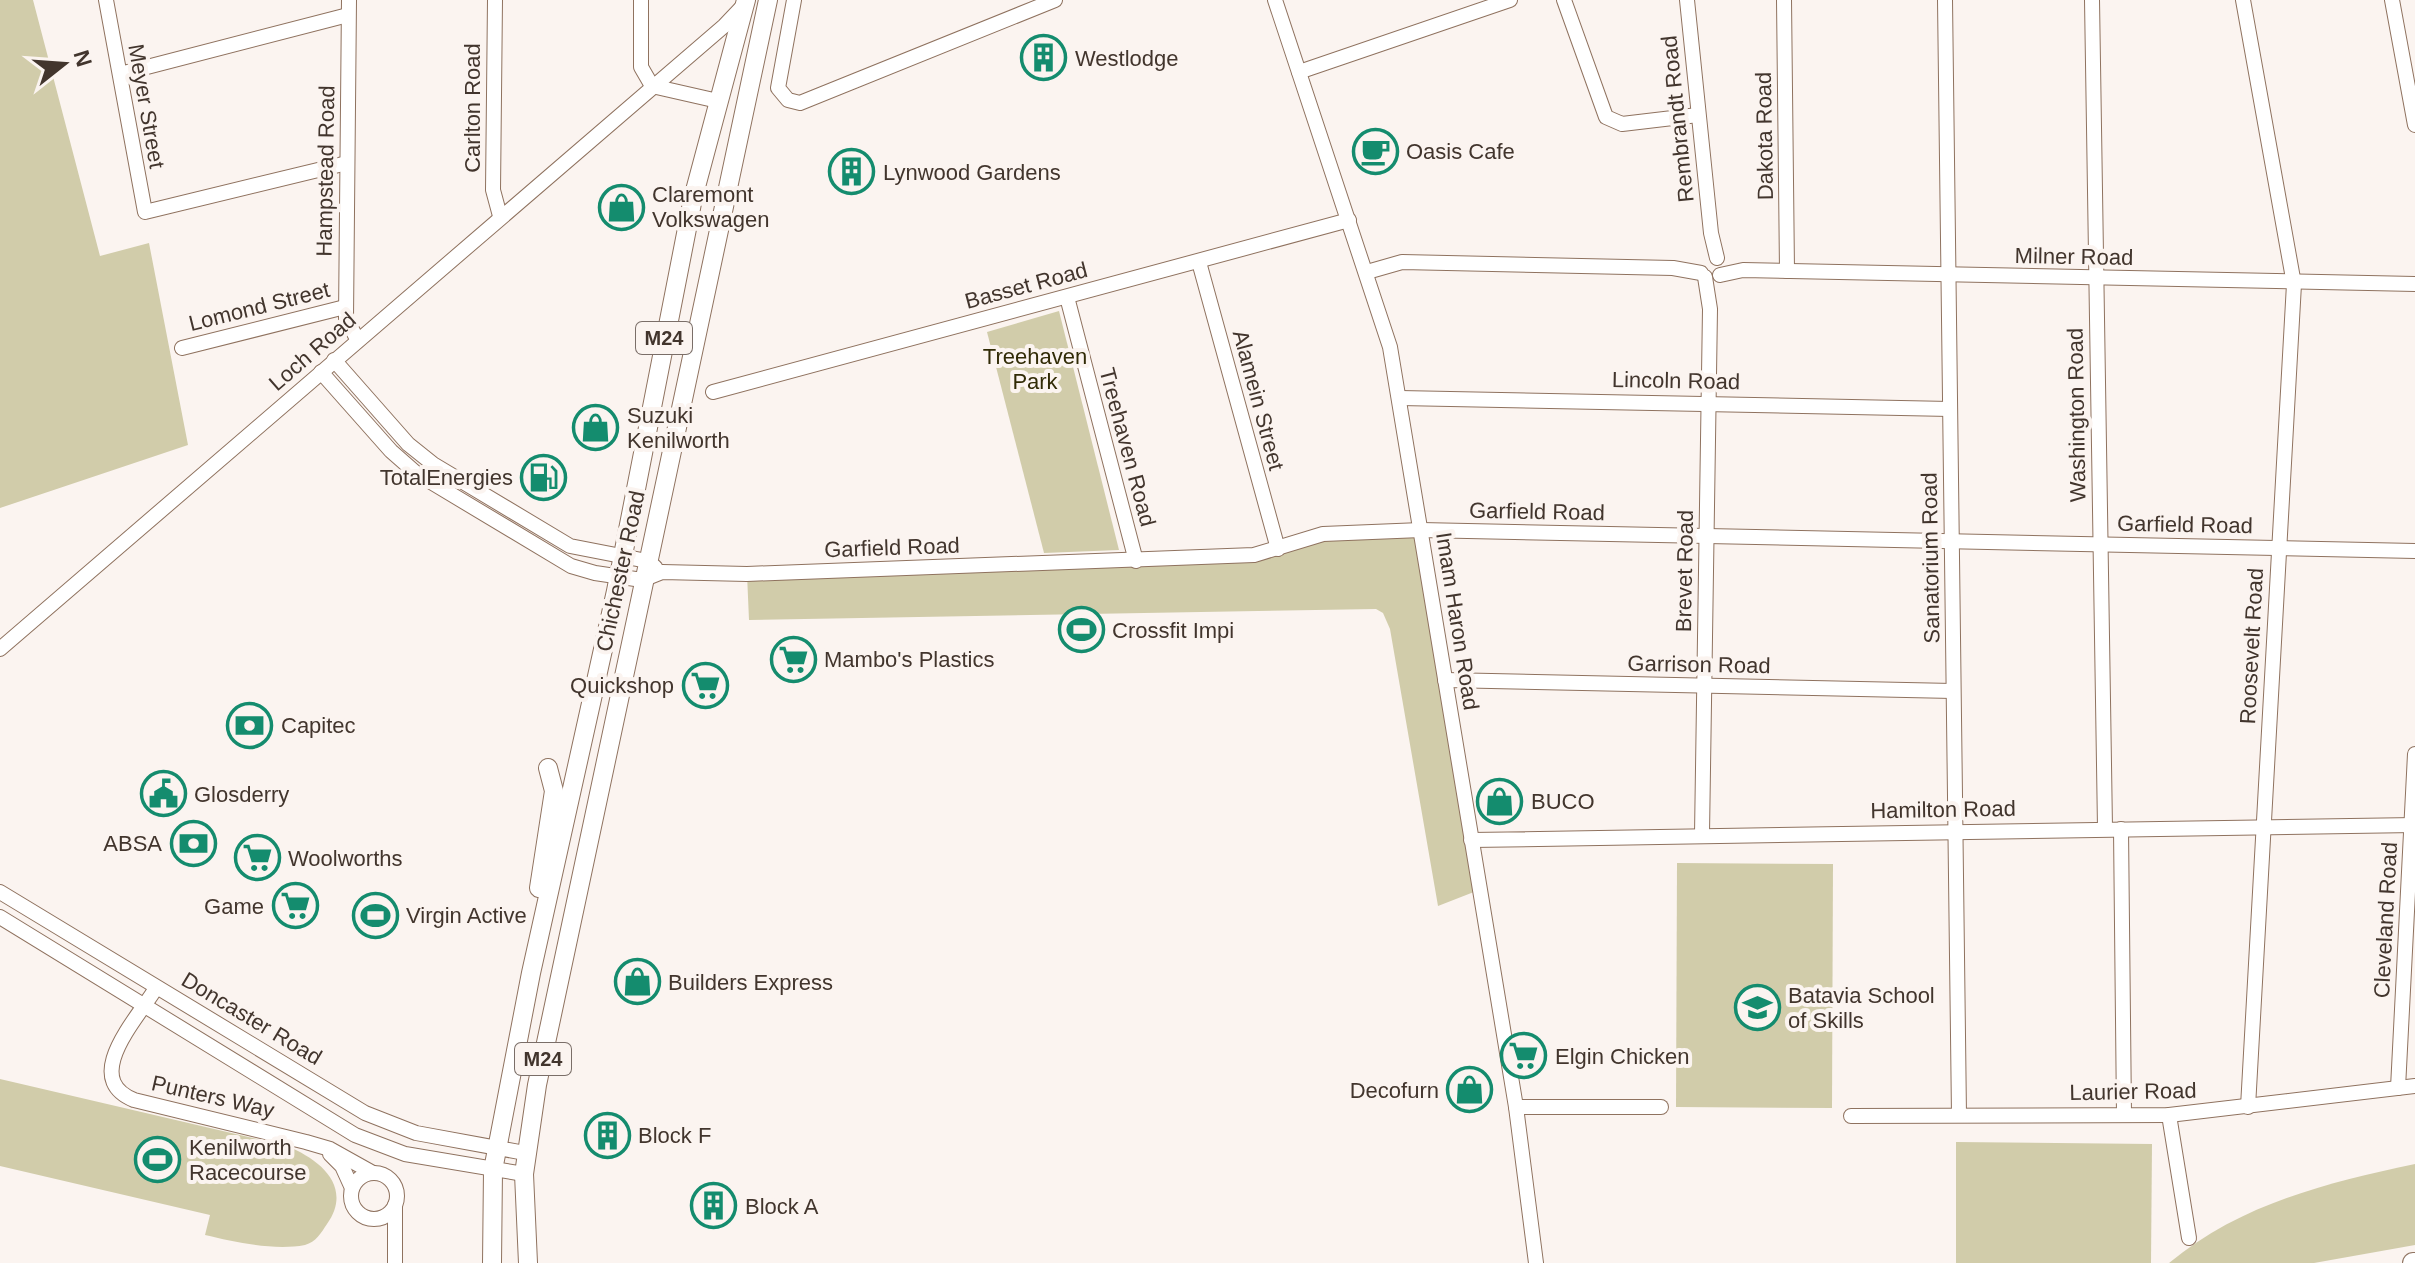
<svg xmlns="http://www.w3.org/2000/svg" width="2415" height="1263" font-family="Arial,sans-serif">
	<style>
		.green { fill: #d1ccaa }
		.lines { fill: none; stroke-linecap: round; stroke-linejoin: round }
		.minor-casing { stroke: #8f725f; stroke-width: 16 }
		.major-casing { stroke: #8f725f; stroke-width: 20 }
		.highway-casing { stroke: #8f725f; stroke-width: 22 }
		.minor { stroke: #fff; stroke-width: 14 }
		.major { stroke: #fff; stroke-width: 18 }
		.highway { stroke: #fff; stroke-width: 20 }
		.labels { text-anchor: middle; stroke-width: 8; stroke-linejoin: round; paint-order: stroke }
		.shield { fill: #fbf4f0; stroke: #7a6e68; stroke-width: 2 }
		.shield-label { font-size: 20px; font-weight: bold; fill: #42352d }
		.poi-label { font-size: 22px; fill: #42352d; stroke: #fbf4f0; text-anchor: start }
		.street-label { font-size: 22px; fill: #42352d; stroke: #fbf4f0 }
		.park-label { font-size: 22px; fill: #312b06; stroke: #fbf4f0 }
	</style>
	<rect width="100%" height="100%" fill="#fbf4f0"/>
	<!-- green -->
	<g class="green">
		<polygon points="0,0 33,0 100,256 149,243 188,445 0,508"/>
		<polygon points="1059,311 1119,550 1044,553 987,332"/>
		<polygon points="1421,530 1479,890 1438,906 1390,629 1383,613 1376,609 749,620 747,574 1254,555 1309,537"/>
		<polygon points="1677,863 1833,864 1832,1108 1676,1107"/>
		<path d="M 0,1079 L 287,1146 C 321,1160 353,1187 327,1224 C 321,1233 316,1242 305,1245 C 274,1251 235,1242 205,1235 L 210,1215 L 0,1166 Z"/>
		<polygon points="1956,1142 2152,1144 2151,1263 1956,1263"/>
		<path d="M 2415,1164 L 2415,1245 L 2314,1263 L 2169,1263 C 2240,1204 2326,1183 2415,1164 Z"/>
	</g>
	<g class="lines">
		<defs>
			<g id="minor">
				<polyline points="106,0 145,212 347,163"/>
				<polyline points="349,0 346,318 357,339"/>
				<polyline points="495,0 493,190 500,216"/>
				<polyline points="641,0 641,67 652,86"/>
				<polyline points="794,0 778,88 788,100 800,103 1055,0"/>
				<polyline points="1275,0 1390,347 1516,1107 1536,1263"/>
				<polyline points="1564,0 1606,117 1622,124 1698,115"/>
				<polyline points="1687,0 1711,233 1717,258"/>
				<polyline points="1784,0 1787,271"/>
				<polyline points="1945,0 1959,1115"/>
				<polyline points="2092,0 2105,828"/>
				<polyline points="2243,0 2294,284 2248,1107"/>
				<polyline points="2392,0 2415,125"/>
				<polyline points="1299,72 1510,0"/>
				<polyline points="120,74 348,15"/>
				<polyline points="652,86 718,101"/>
				<polyline points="1199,262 1278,549"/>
				<polyline points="1367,272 1402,262 1673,268 1701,273"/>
				<polyline points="1720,275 1743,270 2415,284"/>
				<polyline points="1067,297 1136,561"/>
				<polyline points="182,348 345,307"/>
				<polyline points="334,360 408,444 433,464 570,546 647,561 655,567"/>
				<polyline points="321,372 391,451 416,473 571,566 595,573 642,580 662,572 747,574 1254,555 1323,534 1421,530 2415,551"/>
				<polyline points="713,392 1349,220"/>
				<polyline points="1400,398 1950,409"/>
				<polyline points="0,649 724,26 743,6"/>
				<polyline points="1445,680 1953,691"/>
				<polyline points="2121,829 2124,1115"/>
				<polyline points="1702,834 1710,309 1705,277"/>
				<polyline points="1471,840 2415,825"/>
				<polyline points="0,892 365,1113 416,1133 525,1153"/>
				<polyline points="0,917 355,1135 405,1154 524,1174"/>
				<path d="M 156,988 C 138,1018 80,1078 134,1100 L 306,1142 L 330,1149 L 373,1173"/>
				<polyline points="2398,1088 2415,754"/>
				<polyline points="1516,1107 1661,1107"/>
				<polyline points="2169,1115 2189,1238"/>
				<polyline points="1851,1116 2169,1115 2415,1086"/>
				<polyline points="330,1154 342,1166 352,1188"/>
				<circle cx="374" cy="1196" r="23"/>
				<polyline points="395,1205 395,1263"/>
			</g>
			<g id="major">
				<polyline points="539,888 554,791 548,768"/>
				<polyline points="492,1263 493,1170 531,973 616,591 693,198 746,0"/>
				<polyline points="528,1263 524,1174 537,1085 768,0"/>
			</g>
			<polyline id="highway" points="2413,1263 2415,1263"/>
		</defs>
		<!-- minor casing -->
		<use href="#minor" class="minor-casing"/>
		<!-- major casing -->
		<use href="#major" class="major-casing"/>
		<!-- highway casing -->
		<use href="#highway" class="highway-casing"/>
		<!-- minor -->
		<use href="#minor" class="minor"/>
		<!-- major -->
		<use href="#major" class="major"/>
		<!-- highway -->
		<use href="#highway" class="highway"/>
	</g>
	<!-- icons -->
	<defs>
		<symbol id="building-ring" viewBox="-11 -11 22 22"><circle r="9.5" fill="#fbf4f0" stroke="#148c6e" stroke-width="1.5"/><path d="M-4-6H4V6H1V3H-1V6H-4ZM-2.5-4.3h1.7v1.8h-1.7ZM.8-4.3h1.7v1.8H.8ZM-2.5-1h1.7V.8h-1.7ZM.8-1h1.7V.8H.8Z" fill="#148c6e"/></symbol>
		<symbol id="cafe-ring" viewBox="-11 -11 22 22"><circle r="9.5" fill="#fbf4f0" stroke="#148c6e" stroke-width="1.5"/><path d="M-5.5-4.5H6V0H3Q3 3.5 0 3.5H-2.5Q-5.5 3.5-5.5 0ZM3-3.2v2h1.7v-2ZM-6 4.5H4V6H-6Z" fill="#148c6e"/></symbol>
		<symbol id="shop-ring" viewBox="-11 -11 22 22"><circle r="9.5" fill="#fbf4f0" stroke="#148c6e" stroke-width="1.5"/><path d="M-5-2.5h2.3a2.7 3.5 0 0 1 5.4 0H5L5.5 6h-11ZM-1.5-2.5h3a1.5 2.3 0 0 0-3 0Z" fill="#148c6e"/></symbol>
		<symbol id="fuel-ring" viewBox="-11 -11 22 22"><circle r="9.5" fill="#fbf4f0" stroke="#148c6e" stroke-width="1.5"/><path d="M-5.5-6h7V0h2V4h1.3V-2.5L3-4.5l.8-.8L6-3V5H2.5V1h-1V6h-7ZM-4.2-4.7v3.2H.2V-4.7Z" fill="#148c6e"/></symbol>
		<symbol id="stadium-ring" viewBox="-11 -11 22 22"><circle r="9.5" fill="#fbf4f0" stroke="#148c6e" stroke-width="1.5"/><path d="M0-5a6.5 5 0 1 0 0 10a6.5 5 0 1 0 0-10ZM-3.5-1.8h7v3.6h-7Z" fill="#148c6e"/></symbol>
		<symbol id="supermarket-ring" viewBox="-11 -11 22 22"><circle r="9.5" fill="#fbf4f0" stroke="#148c6e" stroke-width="1.5"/><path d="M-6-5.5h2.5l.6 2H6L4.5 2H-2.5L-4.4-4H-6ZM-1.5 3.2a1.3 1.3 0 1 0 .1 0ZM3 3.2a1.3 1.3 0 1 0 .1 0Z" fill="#148c6e"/></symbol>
		<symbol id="bank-ring" viewBox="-11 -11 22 22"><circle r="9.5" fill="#fbf4f0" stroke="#148c6e" stroke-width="1.5"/><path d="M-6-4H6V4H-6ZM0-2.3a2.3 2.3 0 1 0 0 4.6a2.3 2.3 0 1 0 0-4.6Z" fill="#148c6e"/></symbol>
		<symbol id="civic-ring" viewBox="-11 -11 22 22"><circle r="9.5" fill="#fbf4f0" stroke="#148c6e" stroke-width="1.5"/><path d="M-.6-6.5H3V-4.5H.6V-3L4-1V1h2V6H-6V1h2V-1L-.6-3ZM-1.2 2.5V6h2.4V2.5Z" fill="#148c6e"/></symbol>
		<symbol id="school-ring" viewBox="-11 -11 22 22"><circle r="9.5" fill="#fbf4f0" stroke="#148c6e" stroke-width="1.5"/><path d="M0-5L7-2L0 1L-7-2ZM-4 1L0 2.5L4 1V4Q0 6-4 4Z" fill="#148c6e"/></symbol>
	</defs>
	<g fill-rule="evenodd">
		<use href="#building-ring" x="1018" y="32" width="51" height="51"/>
		<use href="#cafe-ring" x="1350" y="126" width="51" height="51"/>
		<use href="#building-ring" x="826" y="146" width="51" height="51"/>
		<use href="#shop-ring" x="596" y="182" width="51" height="51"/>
		<use href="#shop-ring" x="570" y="402" width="51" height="51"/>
		<use href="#fuel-ring" x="518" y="452" width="51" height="51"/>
		<use href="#stadium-ring" x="1056" y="604" width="51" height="51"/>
		<use href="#supermarket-ring" x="768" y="634" width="51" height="51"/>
		<use href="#supermarket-ring" x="680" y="660" width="51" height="51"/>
		<use href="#bank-ring" x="224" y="700" width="51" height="51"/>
		<use href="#civic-ring" x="138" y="768" width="51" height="51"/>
		<use href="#shop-ring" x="1474" y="776" width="51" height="51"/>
		<use href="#bank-ring" x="168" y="818" width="51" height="51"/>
		<use href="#supermarket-ring" x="232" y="832" width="51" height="51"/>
		<use href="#supermarket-ring" x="270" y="880" width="51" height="51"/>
		<use href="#stadium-ring" x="350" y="890" width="51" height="51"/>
		<use href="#shop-ring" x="612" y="956" width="51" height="51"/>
		<use href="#school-ring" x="1732" y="982" width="51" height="51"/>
		<use href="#supermarket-ring" x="1498" y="1030" width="51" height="51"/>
		<use href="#shop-ring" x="1444" y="1064" width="51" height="51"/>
		<use href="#building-ring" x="582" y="1110" width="51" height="51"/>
		<use href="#stadium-ring" x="132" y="1134" width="51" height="51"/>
		<use href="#building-ring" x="688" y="1180" width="51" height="51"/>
	</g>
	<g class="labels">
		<!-- shield labels -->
		<g class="shield">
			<rect x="636" y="322" width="56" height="32" rx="6"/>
			<rect x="515" y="1043" width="56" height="32" rx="6"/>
		</g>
		<g class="shield-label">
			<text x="664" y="345">M24</text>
			<text x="543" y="1066">M24</text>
		</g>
		<!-- poi labels -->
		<g class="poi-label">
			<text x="1075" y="66">Westlodge</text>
			<text x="1406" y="159">Oasis Cafe</text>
			<text x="883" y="180">Lynwood Gardens</text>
			<text x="652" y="202">Claremont<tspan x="652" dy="25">Volkswagen</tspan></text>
			<text x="627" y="423">Suzuki<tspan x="627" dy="25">Kenilworth</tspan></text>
			<text x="513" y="485" text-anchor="end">TotalEnergies</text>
			<text x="1112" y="638">Crossfit Impi</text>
			<text x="824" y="667">Mambo's Plastics</text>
			<text x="674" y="693" text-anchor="end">Quickshop</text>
			<text x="281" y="733">Capitec</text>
			<text x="194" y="802">Glosderry</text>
			<text x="1531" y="809">BUCO</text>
			<text x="162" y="851" text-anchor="end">ABSA</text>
			<text x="288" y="866">Woolworths</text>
			<text x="264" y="914" text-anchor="end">Game</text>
			<text x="406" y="923">Virgin Active</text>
			<text x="668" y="990">Builders Express</text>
			<text x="1788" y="1003">Batavia School<tspan x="1788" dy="25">of Skills</tspan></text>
			<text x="1555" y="1064">Elgin Chicken</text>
			<text x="1439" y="1098" text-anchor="end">Decofurn</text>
			<text x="638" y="1143">Block F</text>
			<text x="189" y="1155">Kenilworth<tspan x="189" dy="25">Racecourse</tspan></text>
			<text x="745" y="1214">Block A</text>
		</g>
		<!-- street labels -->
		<g class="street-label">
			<text transform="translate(147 106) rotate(80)" y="8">Meyer Street</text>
			<text transform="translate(472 108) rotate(-90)" y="8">Carlton Road</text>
			<text transform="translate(1677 119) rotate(-96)" y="8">Rembrandt Road</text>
			<text transform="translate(1764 136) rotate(-91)" y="8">Dakota Road</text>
			<text transform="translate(325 171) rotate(-89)" y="8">Hampstead Road</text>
			<text transform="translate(2074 256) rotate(1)" y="8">Milner Road</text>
			<text transform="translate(1026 285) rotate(-15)" y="8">Basset Road</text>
			<text transform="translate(259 306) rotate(-14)" y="8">Lomond Street</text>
			<text transform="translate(312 351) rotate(-41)" y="8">Loch Road</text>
			<text transform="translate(1676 380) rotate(1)" y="8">Lincoln Road</text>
			<text transform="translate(1259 400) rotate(75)" y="8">Alamein Street</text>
			<text transform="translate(2076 415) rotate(-91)" y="8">Washington Road</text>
			<text transform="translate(1128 447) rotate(75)" y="8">Treehaven Road</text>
			<text transform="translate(1537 511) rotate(1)" y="8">Garfield Road</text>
			<text transform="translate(2185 524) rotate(1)" y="8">Garfield Road</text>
			<text transform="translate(892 547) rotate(-2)" y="8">Garfield Road</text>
			<text transform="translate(1930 558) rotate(-91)" y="8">Sanatorium Road</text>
			<text transform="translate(620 571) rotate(-78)" y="8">Chichester Road</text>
			<text transform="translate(1684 571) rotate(-89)" y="8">Brevet Road</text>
			<text transform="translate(1458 621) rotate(81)" y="8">Imam Haron Road</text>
			<text transform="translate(2251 646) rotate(-87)" y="8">Roosevelt Road</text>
			<text transform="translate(1699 664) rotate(1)" y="8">Garrison Road</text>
			<text transform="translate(1943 809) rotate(-1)" y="8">Hamilton Road</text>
			<text transform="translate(2385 920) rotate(-87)" y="8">Cleveland Road</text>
			<text transform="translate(252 1018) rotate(31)" y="8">Doncaster Road</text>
			<text transform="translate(2133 1091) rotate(-1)" y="8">Laurier Road</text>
			<text transform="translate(213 1096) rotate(13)" y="8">Punters Way</text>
		</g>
		<!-- park labels -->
		<g class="park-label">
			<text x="1035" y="364">Treehaven<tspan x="1035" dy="25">Park</tspan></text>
		</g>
	</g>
	<!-- north arrow -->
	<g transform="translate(64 64) rotate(73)" stroke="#fbf4f0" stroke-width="6" paint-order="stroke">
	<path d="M0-6L14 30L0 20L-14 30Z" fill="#42352d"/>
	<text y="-12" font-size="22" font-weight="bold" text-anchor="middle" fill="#42352d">N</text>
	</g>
</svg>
